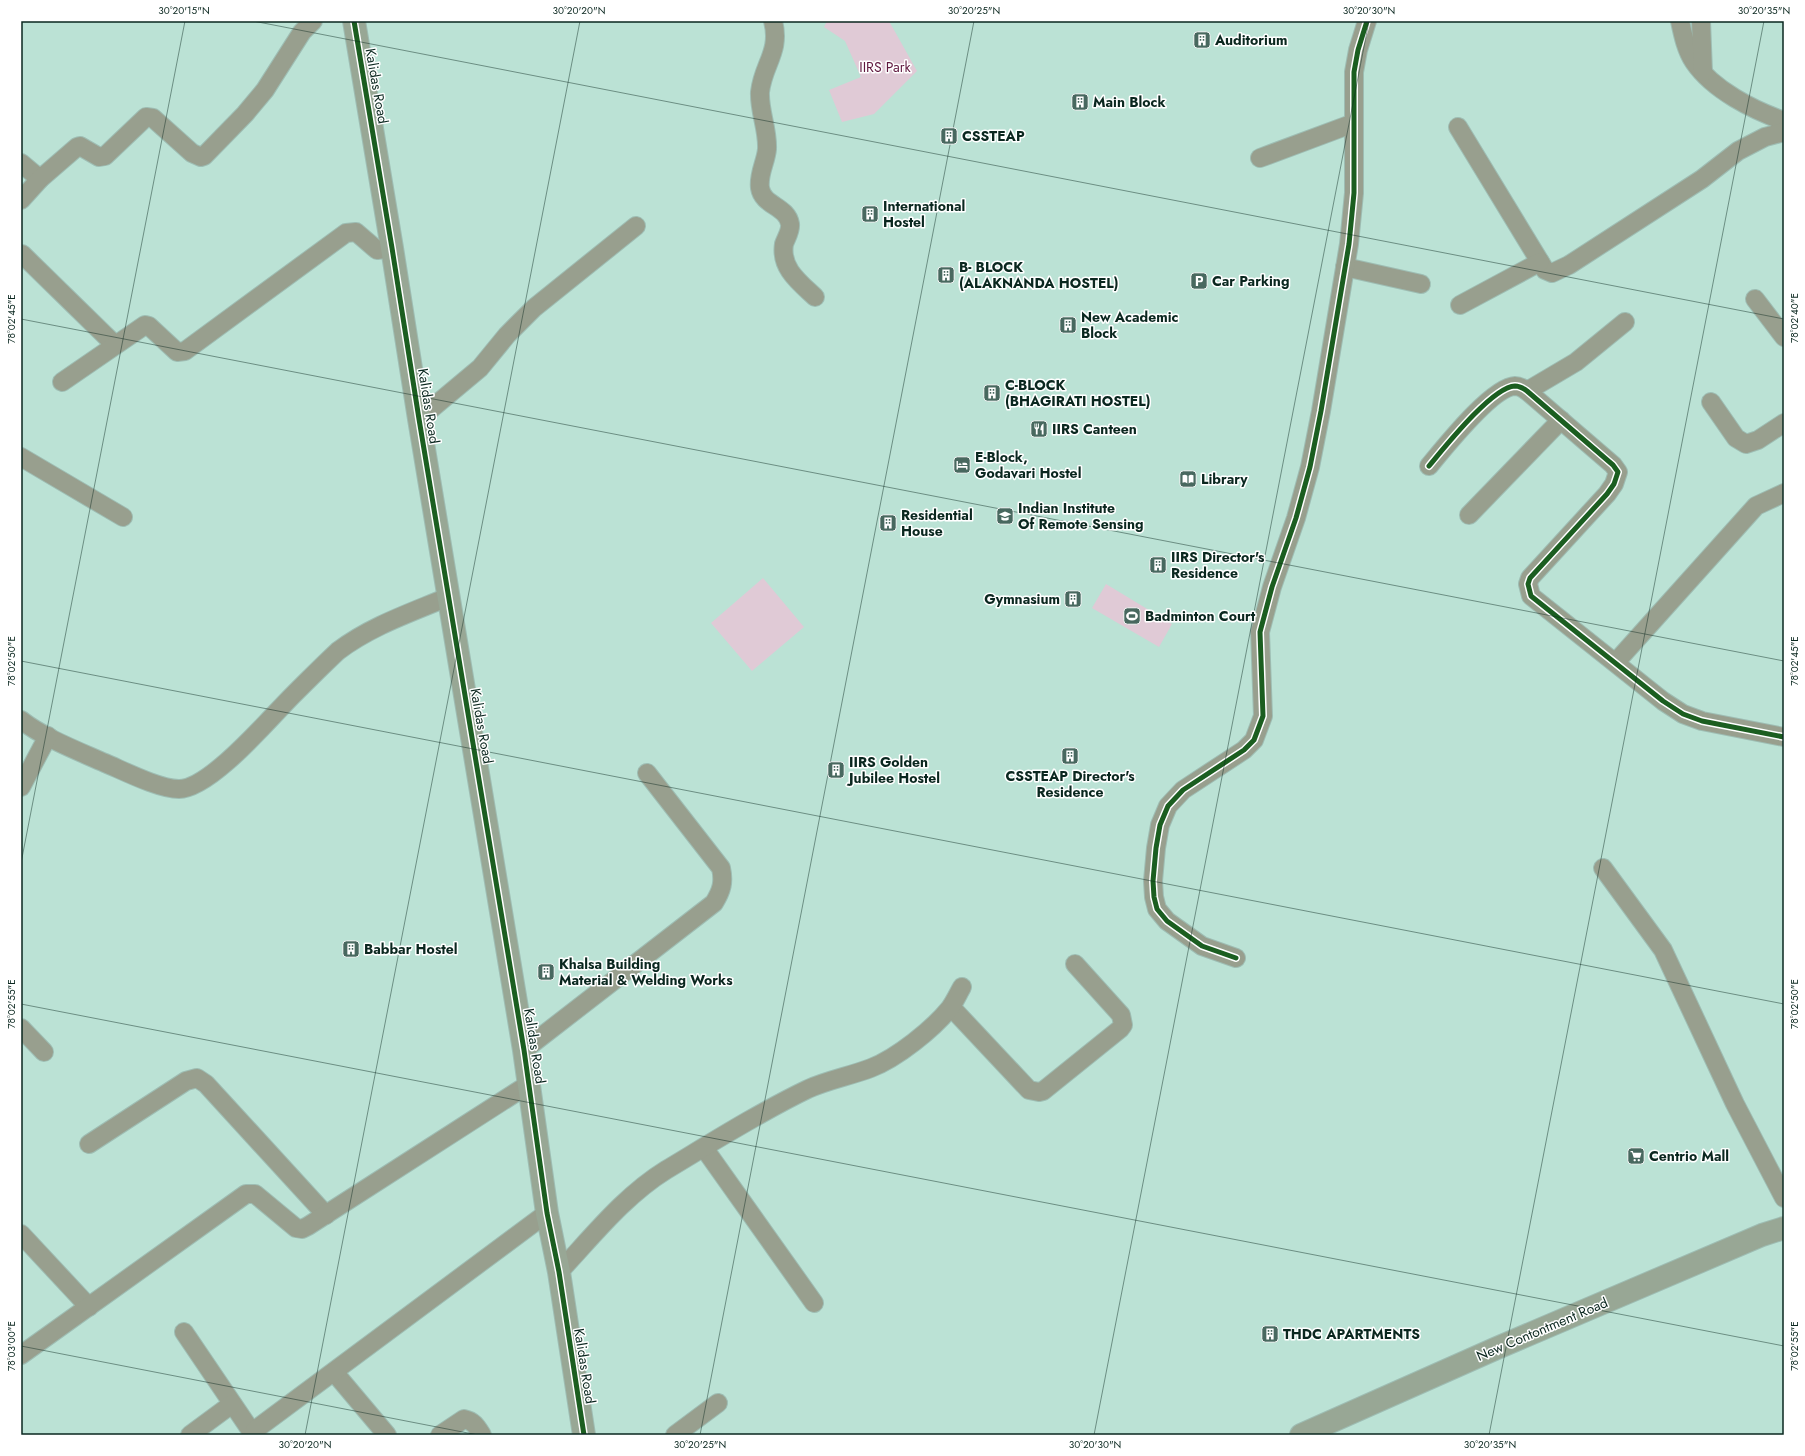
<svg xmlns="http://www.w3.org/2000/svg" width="1805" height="1456" font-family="Jost,sans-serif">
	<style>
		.green { fill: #e0cad6 }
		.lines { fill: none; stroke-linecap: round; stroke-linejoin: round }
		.street-casing { stroke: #9ebdb3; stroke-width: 20 }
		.secondary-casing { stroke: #9ebdb3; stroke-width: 24 }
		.street { stroke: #989f8e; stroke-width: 18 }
		.secondary { stroke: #98a795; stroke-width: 22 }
		.cycleway-casing { stroke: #fff; stroke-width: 8 }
		.cycleway { stroke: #1b5e20; stroke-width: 5 }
		.ticks { fill: none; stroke: #0a271f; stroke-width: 1; stroke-opacity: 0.45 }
		.labels { text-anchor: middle; stroke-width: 3; stroke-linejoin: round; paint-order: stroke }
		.poi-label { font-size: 14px; font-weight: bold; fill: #0a271f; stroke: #fff; text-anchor: start }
		.park-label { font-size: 14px; fill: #60183f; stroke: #fff }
		.street-label { font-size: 14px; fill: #0a271f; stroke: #fff }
		.neatline { fill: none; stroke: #0a271f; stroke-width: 1.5 }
		.ticks-label { font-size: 10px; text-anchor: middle; fill: #0a271f }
	</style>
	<rect width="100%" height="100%" fill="#bbe2d5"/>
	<!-- green -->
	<g class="green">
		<polygon points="827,21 889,21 917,71 874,114 842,122 829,90 861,77 845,41 824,27"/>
		<polygon points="763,578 804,627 752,671 711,623"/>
		<polygon points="1106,584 1172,624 1159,647 1092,608"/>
	</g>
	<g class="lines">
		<defs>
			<g id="street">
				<path d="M 773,21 C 781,52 763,64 760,92 C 759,111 768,129 767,149 C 766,162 758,174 760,188 C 763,206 787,206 790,224 C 791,231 786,238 784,244 C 780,268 799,282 815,297"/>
				<path d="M 1680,21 C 1683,35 1686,50 1694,62 C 1713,90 1753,110 1784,121"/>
				<polyline points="1701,21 1703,72"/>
				<polyline points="1458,127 1545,270 1552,273 1569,265 1702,179 1738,151 1765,137 1784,132"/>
				<polyline points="1260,158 1354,123"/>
				<polyline points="21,163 40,179"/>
				<polyline points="21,200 40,179 77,147 80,146 99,157 105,156 146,117 153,118 192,153 201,157 204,156 245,114 265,90 302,32 313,21"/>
				<polyline points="22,254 115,345"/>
				<polyline points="1345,267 1421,284"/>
				<polyline points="1755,299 1784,337"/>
				<polyline points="1460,305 1540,262"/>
				<polyline points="62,382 145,325 149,326 177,352 185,351 346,233 356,232 377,250 392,248"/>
				<polyline points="1527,391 1576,362 1625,322"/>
				<polyline points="1711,402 1736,438 1746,444 1758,440 1784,423"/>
				<polyline points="419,419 480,368 507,335 534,308 636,226"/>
				<polyline points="21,457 123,517"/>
				<path d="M 1429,466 C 1444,448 1492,387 1515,386 C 1520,386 1523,388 1527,391 L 1613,465 L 1618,472 L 1614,484 L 1607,494 L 1530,578 L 1528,584 L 1531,596 L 1663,701 L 1683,714 L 1702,721 L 1784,737"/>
				<polyline points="1469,515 1561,420"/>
				<polyline points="1616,662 1756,506 1784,493"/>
				<path d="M 21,720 C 44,738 78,751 105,763 C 124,771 159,789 179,789 C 210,789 269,719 292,696 C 307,681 322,666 338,651 C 371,626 410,613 448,597"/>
				<polyline points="21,787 48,736"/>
				<polyline points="1603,868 1663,950 1735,1104 1784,1198"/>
				<polyline points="1236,958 1202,946 1167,921 1157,909 1154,897 1153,881 1156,848 1160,825 1168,806 1183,790 1244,750 1254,740 1263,716 1260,632 1272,587 1296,518 1310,467 1321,411 1349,244 1354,193 1354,72 1358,50 1367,21"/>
				<polyline points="951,1007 1029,1090 1039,1092 1043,1091 1120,1029 1123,1025 1121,1015 1075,964"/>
				<polyline points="21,1028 44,1052"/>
				<path d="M 524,1050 L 714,903 C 722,890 724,882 721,868 L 647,773"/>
				<polyline points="89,1144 186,1081 197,1078 206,1084 326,1215"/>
				<polyline points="704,1148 814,1303"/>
				<polyline points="21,1234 89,1307"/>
				<path d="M 559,1272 C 592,1237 624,1196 666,1170 C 711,1143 760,1112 808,1089 C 828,1080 850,1076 871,1068 C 897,1058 933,1029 950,1008 C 955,1001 958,994 962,987"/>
				<polyline points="184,1332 253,1434"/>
				<polyline points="21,1355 246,1194 255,1194 296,1228 302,1229 308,1226 529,1084"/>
				<polyline points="334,1372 387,1435"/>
				<polyline points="190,1435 232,1404"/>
				<polyline points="253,1435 255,1430 547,1213"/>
				<path d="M 440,1435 L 464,1419 C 474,1421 477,1427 482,1435"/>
				<polyline points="675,1435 718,1403"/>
			</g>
			<g id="secondary">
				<polyline points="354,21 392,248 419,419 524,1050 547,1213 559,1272 584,1435"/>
				<polyline points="1301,1435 1497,1348 1762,1235 1784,1228"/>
			</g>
		</defs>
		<!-- street casing -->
		<use href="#street" class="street-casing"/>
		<!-- secondary casing -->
		<use href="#secondary" class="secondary-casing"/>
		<!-- street -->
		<use href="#street" class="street"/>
		<!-- secondary -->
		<use href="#secondary" class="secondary"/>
		<defs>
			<g id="cycleway">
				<polyline points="354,21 392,248 419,419 524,1050 547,1213 559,1272 584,1435"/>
				<path d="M 1429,466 C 1444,448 1492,387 1515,386 C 1520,386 1523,388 1527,391 L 1613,465 L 1618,472 L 1614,484 L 1607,494 L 1530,578 L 1528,584 L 1531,596 L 1663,701 L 1683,714 L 1702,721 L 1784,737"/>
				<polyline points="1236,958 1202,946 1167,921 1157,909 1154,897 1153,881 1156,848 1160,825 1168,806 1183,790 1244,750 1254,740 1263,716 1260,632 1272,587 1296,518 1310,467 1321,411 1349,244 1354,193 1354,72 1358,50 1367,21"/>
			</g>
		</defs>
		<!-- cycleway casing -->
		<use href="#cycleway" class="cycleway-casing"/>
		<!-- cycleway -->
		<use href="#cycleway" class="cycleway"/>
	</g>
	<!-- ticks -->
	<path class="ticks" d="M 253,21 L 1784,319M 21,319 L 1784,661M 21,661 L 1784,1004M 21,863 L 185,21M 21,1004 L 1784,1346M 21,1346 L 478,1435M 305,1435 L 580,21M 700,1435 L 974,21M 1094,1435 L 1369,21M 1489,1435 L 1764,21"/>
	<!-- icons -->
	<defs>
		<symbol id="building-square" viewBox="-11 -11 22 22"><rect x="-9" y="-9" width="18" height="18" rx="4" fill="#48685f" stroke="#fff"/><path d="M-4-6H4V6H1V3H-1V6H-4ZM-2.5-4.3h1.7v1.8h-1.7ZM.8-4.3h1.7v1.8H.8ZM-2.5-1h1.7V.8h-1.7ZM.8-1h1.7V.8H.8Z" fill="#fff"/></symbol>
		<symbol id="parking-square" viewBox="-11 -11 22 22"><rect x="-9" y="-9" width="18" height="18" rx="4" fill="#48685f" stroke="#fff"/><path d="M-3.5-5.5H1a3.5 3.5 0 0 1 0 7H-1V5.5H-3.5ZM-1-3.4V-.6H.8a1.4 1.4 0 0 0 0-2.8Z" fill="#fff"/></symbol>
		<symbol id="restaurant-square" viewBox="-11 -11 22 22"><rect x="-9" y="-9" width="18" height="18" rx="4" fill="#48685f" stroke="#fff"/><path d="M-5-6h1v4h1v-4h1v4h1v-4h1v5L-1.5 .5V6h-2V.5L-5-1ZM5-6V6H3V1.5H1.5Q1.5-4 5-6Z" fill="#fff"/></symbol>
		<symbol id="hotel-square" viewBox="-11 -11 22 22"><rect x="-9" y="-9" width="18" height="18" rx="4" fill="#48685f" stroke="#fff"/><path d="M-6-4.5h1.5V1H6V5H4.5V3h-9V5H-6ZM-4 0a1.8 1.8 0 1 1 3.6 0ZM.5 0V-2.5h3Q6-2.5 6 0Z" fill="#fff"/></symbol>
		<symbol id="library-square" viewBox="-11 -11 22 22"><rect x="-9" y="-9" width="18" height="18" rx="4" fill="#48685f" stroke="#fff"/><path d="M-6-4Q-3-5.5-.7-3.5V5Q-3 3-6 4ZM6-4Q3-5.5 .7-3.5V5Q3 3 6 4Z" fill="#fff"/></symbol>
		<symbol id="university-square" viewBox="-11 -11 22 22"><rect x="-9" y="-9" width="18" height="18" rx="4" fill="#48685f" stroke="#fff"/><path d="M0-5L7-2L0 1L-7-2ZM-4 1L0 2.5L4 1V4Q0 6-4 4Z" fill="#fff"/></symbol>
		<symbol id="stadium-square" viewBox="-11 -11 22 22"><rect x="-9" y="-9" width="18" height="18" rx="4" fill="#48685f" stroke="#fff"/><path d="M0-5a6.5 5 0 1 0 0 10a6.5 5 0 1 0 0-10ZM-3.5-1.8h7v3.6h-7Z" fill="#fff"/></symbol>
		<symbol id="supermarket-square" viewBox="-11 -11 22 22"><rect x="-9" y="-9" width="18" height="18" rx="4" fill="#48685f" stroke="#fff"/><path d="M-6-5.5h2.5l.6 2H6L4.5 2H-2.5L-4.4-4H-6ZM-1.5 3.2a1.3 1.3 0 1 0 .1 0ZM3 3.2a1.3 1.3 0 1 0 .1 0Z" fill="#fff"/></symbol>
	</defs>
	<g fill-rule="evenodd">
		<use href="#building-square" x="1192" y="30" width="20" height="20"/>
		<use href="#building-square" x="1070" y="92" width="20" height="20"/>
		<use href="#building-square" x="939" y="126" width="20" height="20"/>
		<use href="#building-square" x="860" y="204" width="20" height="20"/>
		<use href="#building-square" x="936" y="265" width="20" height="20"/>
		<use href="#parking-square" x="1189" y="271" width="20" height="20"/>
		<use href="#building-square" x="1058" y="315" width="20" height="20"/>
		<use href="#building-square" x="982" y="383" width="20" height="20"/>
		<use href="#restaurant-square" x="1029" y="419" width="20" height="20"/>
		<use href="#hotel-square" x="952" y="455" width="20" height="20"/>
		<use href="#library-square" x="1178" y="469" width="20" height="20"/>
		<use href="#university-square" x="995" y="506" width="20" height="20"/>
		<use href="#building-square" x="878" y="513" width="20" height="20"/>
		<use href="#building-square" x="1148" y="555" width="20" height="20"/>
		<use href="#building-square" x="1063" y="589" width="20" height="20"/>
		<use href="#stadium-square" x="1122" y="606" width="20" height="20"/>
		<use href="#building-square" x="1060" y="746" width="20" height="20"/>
		<use href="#building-square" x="826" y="760" width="20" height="20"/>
		<use href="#building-square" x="341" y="939" width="20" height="20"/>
		<use href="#building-square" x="536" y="962" width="20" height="20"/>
		<use href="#supermarket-square" x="1626" y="1146" width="20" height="20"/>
		<use href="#building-square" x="1260" y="1324" width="20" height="20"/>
	</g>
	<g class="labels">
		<!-- poi labels -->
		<g class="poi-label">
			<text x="1215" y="45">Auditorium</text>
			<text x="1093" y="107">Main Block</text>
			<text x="962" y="141">CSSTEAP</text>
			<text x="883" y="211">International<tspan x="883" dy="16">Hostel</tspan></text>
			<text x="959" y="272">B- BLOCK<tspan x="959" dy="16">(ALAKNANDA HOSTEL)</tspan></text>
			<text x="1212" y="286">Car Parking</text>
			<text x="1081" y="322">New Academic<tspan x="1081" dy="16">Block</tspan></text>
			<text x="1005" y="390">C-BLOCK<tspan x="1005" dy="16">(BHAGIRATI HOSTEL)</tspan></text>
			<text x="1052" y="434">IIRS Canteen</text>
			<text x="975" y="462">E-Block,<tspan x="975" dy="16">Godavari Hostel</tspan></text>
			<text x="1201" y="484">Library</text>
			<text x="1018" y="513">Indian Institute<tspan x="1018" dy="16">Of Remote Sensing</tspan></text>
			<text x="901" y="520">Residential<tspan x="901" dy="16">House</tspan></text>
			<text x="1171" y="562">IIRS Director's<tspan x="1171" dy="16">Residence</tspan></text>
			<text x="1060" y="604" text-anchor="end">Gymnasium</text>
			<text x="1145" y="621">Badminton Court</text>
			<text x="849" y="767">IIRS Golden<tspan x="849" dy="16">Jubilee Hostel</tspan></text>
			<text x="1070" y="781" text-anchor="middle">CSSTEAP Director's<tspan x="1070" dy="16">Residence</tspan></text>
			<text x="364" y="954">Babbar Hostel</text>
			<text x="559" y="969">Khalsa Building<tspan x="559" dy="16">Material &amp; Welding Works</tspan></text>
			<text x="1649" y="1161">Centrio Mall</text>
			<text x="1283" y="1339">THDC APARTMENTS</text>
		</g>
		<!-- park labels -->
		<g class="park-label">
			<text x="885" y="72">IIRS Park</text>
		</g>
		<!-- street labels -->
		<g class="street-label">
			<text transform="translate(377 86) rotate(80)" y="5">Kalidas Road</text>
			<text transform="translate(429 406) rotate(81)" y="5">Kalidas Road</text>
			<text transform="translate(482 726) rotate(80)" y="5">Kalidas Road</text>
			<text transform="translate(535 1046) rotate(81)" y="5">Kalidas Road</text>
			<text transform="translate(1542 1329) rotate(-23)" y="5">New Contontment Road</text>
			<text transform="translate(585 1366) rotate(81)" y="5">Kalidas Road</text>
		</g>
	</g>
	<!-- border -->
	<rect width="1805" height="1456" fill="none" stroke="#ffffff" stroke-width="44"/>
	<rect x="22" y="22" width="1761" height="1412" class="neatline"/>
	<g class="ticks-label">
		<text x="184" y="14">30°20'15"N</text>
		<text x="579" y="14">30°20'20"N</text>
		<text x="974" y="14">30°20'25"N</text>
		<text x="1369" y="14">30°20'30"N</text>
		<text x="1764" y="14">30°20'35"N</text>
		<text transform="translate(1794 318) rotate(-90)" y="4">78°02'40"E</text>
		<text transform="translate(11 319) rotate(-90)" y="4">78°02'45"E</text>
		<text transform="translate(1794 661) rotate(-90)" y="4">78°02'45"E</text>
		<text transform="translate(11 661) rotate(-90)" y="4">78°02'50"E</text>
		<text transform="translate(1794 1004) rotate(-90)" y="4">78°02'50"E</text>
		<text transform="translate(11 1004) rotate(-90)" y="4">78°02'55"E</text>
		<text transform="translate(1794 1346) rotate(-90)" y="4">78°02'55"E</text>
		<text transform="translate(11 1346) rotate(-90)" y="4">78°03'00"E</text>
		<text x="305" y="1448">30°20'20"N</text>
		<text x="700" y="1448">30°20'25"N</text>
		<text x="1095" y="1448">30°20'30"N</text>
		<text x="1490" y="1448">30°20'35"N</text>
	</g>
</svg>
